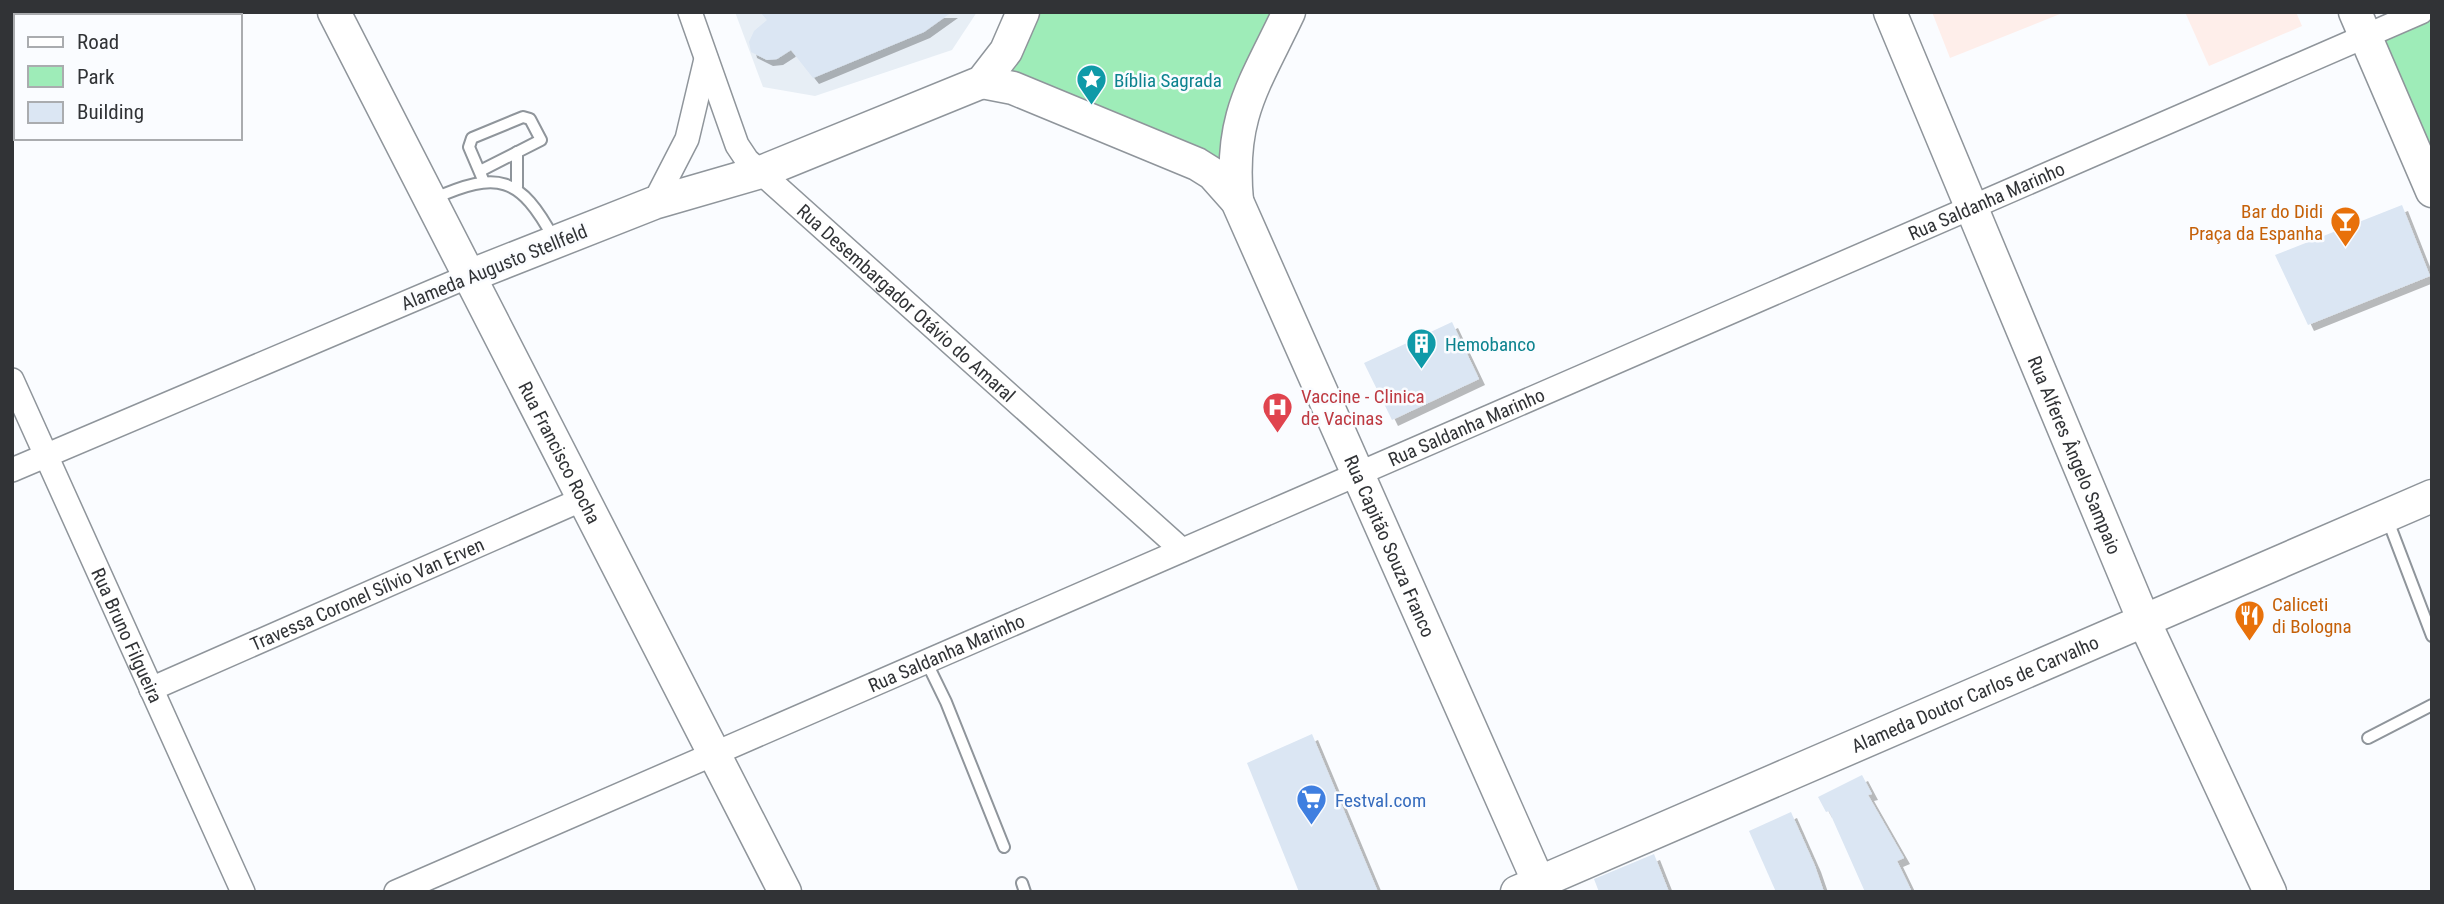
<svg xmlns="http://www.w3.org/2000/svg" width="2444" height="904" font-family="'Roboto Condensed',sans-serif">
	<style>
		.built { fill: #e7eef5 }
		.education { fill: #feeeea }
		.green { fill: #9eecb8 }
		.building { fill: #dbe6f3; filter: url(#shadow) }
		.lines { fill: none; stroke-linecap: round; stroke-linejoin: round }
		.lane-casing { stroke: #8f959b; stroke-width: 14 }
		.street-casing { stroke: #8f959b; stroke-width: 26 }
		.secondary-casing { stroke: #8f959b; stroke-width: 35 }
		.lane { stroke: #fff; stroke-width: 10 }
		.street { stroke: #fff; stroke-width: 23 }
		.secondary { stroke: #fff; stroke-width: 32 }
		.labels { text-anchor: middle; stroke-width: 5; stroke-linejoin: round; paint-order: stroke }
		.culture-label { font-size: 19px; fill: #0d838f; stroke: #fafcff; text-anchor: start }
		.street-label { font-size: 19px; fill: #313336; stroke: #fafcff }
		.food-label { font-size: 19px; fill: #c56008; stroke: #fafcff; text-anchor: end }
		.health-label { font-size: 19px; fill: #be3a42; stroke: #fafcff; text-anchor: start }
		.shop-label { font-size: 19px; fill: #366cbe; stroke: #fafcff; text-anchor: start }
	</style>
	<defs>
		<filter id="shadow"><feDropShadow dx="6" dy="6" stdDeviation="0" flood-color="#0004"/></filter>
	</defs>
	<rect width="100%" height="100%" fill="#fafcff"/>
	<!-- built -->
	<polygon class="built" points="735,12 977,12 952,50 815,96 763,87"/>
	<!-- education -->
	<g class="education">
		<polygon points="1932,12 2065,12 1950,58"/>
		<polygon points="2185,12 2296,12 2302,26 2209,66"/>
	</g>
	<!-- green -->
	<g class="green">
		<polygon points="1023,12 1289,12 1242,110 1237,201 997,65"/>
		<polygon points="2432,12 2432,191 2365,37"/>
	</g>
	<!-- building -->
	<g class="building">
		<polygon points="760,12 952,12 924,32 813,78 791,50 777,59 767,60 751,52 749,42 754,31 767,20"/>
		<polygon points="2402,205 2430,276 2308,325 2275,255"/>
		<polygon points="1452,322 1479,379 1392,420 1364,363"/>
		<polygon points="1312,734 1378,892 1299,892 1247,763"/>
		<polygon points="1862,775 1872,794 1868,795 1904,858 1897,861 1912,892 1865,892 1829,811 1826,812 1818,797"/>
		<polygon points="1791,812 1815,866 1824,892 1776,892 1749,831"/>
		<polygon points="1654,854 1669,892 1599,892 1594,879"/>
	</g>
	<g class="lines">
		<defs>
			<g id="lane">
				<polyline points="517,152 517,187"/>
				<polyline points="480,171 541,140 530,119 523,117 472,138 469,147 484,182"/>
				<path d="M 433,199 C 498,170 520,176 554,239"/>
				<polyline points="2387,518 2432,636"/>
				<polyline points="926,661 946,702 1004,847"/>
				<polyline points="2368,738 2432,705"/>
				<polyline points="1022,883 1025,892"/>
			</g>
			<g id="street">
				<path id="s1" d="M 690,12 L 737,145 L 747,160 L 1182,550"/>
				<polyline points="654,203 687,139 706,59"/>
				<path id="s2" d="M 12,380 L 243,892"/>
				<polyline points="12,470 469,276"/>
				<path id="s3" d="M 151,689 L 583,499"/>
				<path id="s4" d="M 396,892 L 2421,12"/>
			</g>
			<g id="secondary">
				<path id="s5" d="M 334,12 L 785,892"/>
				<path id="s6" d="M 1890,12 L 2144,621 L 2270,892"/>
				<polyline points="2355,12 2432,191"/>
				<polyline points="97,16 105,12"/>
				<polyline points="12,52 16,51"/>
				<path id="s7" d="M 982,82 L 1013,88 L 1197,164 L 1213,174 L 1237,201 L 1543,892"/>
				<path d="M 1237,201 C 1229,116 1254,86 1289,12"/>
				<polyline points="469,276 654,203 761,172 982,82 1006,51 1023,12"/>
				<path id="s8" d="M 1517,892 L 2432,496"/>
			</g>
		</defs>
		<!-- lane casing -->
		<use href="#lane" class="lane-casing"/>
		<!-- street casing -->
		<use href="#street" class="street-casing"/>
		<!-- secondary casing -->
		<use href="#secondary" class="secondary-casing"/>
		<!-- lane -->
		<use href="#lane" class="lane"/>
		<!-- street -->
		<use href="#street" class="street"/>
		<!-- secondary -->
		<use href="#secondary" class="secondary"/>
	</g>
	<!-- icons -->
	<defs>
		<symbol id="sight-pin" viewBox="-11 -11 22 30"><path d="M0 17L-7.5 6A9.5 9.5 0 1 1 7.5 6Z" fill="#0f9aa8" stroke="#fafcff"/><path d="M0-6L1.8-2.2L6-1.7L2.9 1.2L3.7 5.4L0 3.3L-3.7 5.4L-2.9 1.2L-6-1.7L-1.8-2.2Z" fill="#fff"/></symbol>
		<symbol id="bar-pin" viewBox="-11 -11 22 30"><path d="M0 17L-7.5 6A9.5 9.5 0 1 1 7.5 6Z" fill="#e8710a" stroke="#fafcff"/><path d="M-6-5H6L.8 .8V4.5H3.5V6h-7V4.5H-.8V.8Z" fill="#fff"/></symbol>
		<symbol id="building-pin" viewBox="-11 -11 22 30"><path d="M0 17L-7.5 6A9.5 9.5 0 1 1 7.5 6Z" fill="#0f9aa8" stroke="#fafcff"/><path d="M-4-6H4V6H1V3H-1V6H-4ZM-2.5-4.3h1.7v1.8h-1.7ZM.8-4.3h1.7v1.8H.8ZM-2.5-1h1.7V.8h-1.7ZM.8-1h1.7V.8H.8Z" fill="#fff"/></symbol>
		<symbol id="hospital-pin" viewBox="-11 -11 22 30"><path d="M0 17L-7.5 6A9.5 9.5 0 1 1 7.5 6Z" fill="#e0444e" stroke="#fafcff"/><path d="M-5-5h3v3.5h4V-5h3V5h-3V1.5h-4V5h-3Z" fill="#fff"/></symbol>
		<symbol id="restaurant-pin" viewBox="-11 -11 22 30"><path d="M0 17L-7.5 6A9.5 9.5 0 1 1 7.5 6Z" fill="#e8710a" stroke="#fafcff"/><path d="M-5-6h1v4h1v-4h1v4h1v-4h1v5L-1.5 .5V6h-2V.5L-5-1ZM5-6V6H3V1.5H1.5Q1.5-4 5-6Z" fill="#fff"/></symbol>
		<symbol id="supermarket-pin" viewBox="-11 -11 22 30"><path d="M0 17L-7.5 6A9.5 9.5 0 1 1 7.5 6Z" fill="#3f7fe0" stroke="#fafcff"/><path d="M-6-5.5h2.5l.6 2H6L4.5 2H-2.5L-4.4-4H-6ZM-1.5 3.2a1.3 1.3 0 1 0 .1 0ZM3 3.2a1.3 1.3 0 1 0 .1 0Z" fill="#fff"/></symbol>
	</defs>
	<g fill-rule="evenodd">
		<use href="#sight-pin" x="1074" y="62" width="35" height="47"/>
		<use href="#bar-pin" x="2328" y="204" width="35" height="47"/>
		<use href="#building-pin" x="1404" y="326" width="35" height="47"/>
		<use href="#hospital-pin" x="1260" y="390" width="35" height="47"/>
		<use href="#restaurant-pin" x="2232" y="598" width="35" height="47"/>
		<use href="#supermarket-pin" x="1294" y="782" width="35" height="47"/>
	</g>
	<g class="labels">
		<!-- culture labels -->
		<g class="culture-label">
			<text x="1114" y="87">Bíblia Sagrada</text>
			<text x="1445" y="351">Hemobanco</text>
		</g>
		<!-- street labels -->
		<g class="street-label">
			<text dy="7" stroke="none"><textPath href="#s4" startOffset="1734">Rua Saldanha Marinho</textPath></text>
			<text transform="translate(494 267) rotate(-22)" y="7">Alameda Augusto Stellfeld</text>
			<text dy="7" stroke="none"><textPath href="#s1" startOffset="373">Rua Desembargador Otávio do Amaral</textPath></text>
			<text dy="7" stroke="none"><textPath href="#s4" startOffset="1167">Rua Saldanha Marinho</textPath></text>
			<text dy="7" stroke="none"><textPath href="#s5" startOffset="495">Rua Francisco Rocha</textPath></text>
			<text dy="7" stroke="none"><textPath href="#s6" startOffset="480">Rua Alferes Ângelo Sampaio</textPath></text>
			<text dy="7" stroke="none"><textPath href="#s7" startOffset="663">Rua Capitão Souza Franco</textPath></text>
			<text dy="7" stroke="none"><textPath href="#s3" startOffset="236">Travessa Coronel Sílvio Van Erven</textPath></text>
			<text dy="7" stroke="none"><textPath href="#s2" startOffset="280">Rua Bruno Filgueira</textPath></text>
			<text dy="7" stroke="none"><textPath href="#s4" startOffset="600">Rua Saldanha Marinho</textPath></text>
			<text dy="7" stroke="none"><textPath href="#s8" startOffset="499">Alameda Doutor Carlos de Carvalho</textPath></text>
		</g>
		<!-- food labels -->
		<g class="food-label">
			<text x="2323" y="218">Bar do Didi<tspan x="2323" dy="22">Praça da Espanha</tspan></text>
			<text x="2272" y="611" text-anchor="start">Caliceti<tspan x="2272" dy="22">di Bologna</tspan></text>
		</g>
		<!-- health labels -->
		<g class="health-label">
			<text x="1301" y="403">Vaccine - Clinica<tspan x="1301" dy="22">de Vacinas</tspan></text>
		</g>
		<!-- shop labels -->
		<g class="shop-label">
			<text x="1335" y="807">Festval.com</text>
		</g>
	</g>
	<!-- border -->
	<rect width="2444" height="904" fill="none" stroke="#313336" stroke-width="28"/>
	<!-- legend -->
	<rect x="14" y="14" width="228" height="126" fill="#fafcff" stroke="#aaacaf" stroke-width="2"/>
	<rect x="28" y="37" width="35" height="10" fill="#ffffff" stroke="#aaacaf" stroke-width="2"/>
	<text x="77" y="49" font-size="21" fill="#313336">Road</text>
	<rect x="28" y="66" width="35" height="21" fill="#9eecb8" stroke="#aaacaf" stroke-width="2"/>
	<text x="77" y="84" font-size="21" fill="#313336">Park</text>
	<rect x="28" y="102" width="35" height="21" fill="#dbe6f3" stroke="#aaacaf" stroke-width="2"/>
	<text x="77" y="119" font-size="21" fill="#313336">Building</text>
</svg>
